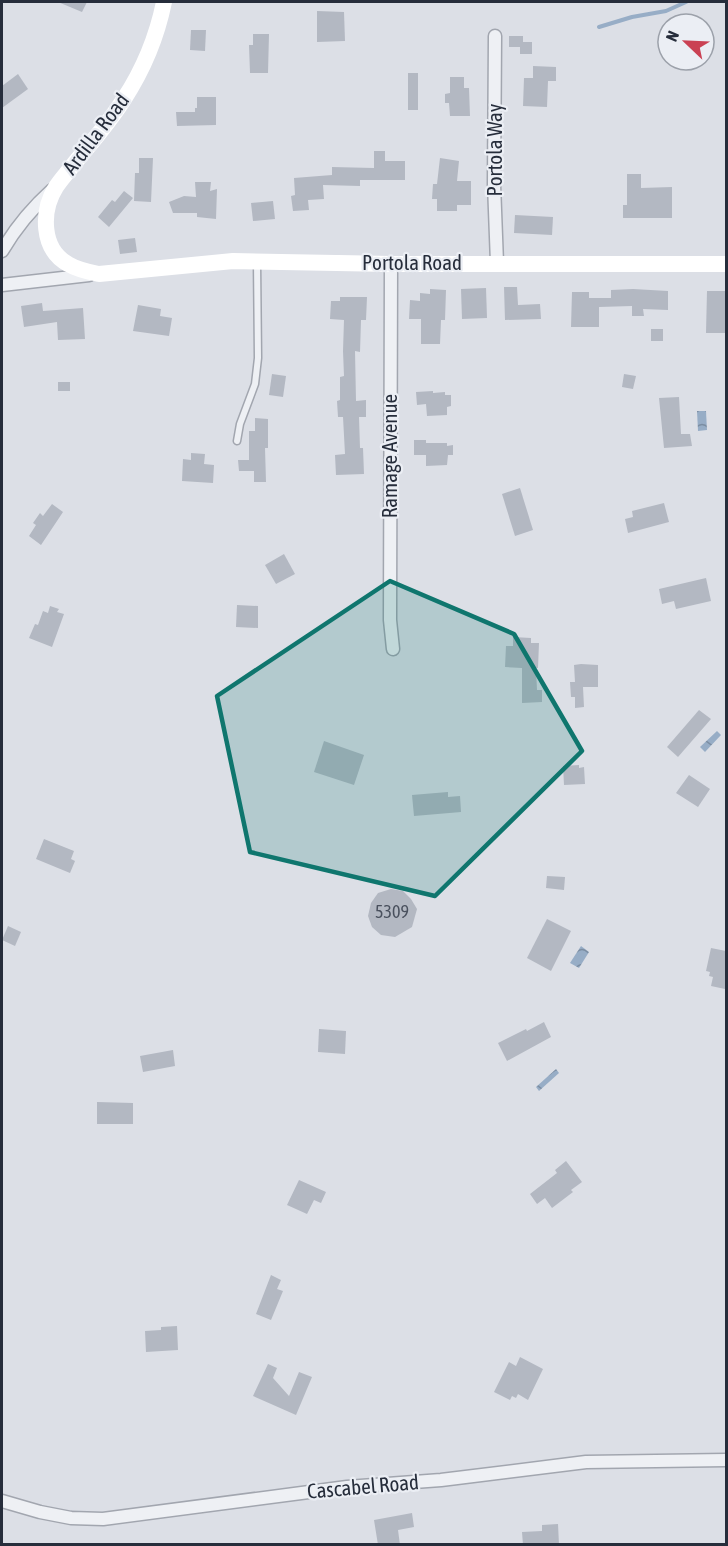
<svg xmlns="http://www.w3.org/2000/svg" width="728" height="1546" font-family="'Asap Condensed',sans-serif">
	<style>
		.water { fill: url(#water-waves) }
		.lines { fill: none; stroke-linecap: round; stroke-linejoin: round }
		.stream { stroke: #97adc6; stroke-width: 4 }
		.building { fill: #b3b8c2 }
		.lane-casing { stroke: #a2a6af; stroke-width: 9 }
		.street-casing { stroke: #a2a6af; stroke-width: 15 }
		.lane { stroke: #eef0f4; stroke-width: 6 }
		.street { stroke: #eef0f4; stroke-width: 12 }
		.secondary { stroke: #fff; stroke-width: 16 }
		.marked { fill: #0f766e; fill-opacity: 0.2; stroke: #0f766e; stroke-width: 4.5; stroke-linejoin: round }
		.labels { text-anchor: middle; stroke-width: 4.5; stroke-linejoin: round; paint-order: stroke }
		.number-label { font-size: 18px; fill: #49505d }
		.street-label { font-size: 21px; fill: #262d3b; stroke: #ebeef4 }
	</style>
	<defs>
		<pattern id="water-waves" width="16" height="10" patternUnits="userSpaceOnUse" patternTransform="scale(1.5)"><rect width="16" height="10" fill="#97adc6"/><path d="M0 5q4-4 8 0t8 0" fill="none" stroke="#7b8da2"/></pattern>
	</defs>
	<rect width="100%" height="100%" fill="#dcdfe6"/>
	<!-- water -->
	<g class="water">
		<polygon points="706,411 707,430 698,431 697,411"/>
		<polygon points="717,731 721,735 705,752 700,747"/>
		<polygon points="581,946 589,952 579,968 570,963"/>
		<polygon points="556,1069 559,1073 539,1091 536,1087"/>
	</g>
	<g class="lines">
		<!-- stream -->
		<polyline class="stream" points="599,27 632,17 666,11 686,2"/>
	</g>
	<!-- building -->
	<g class="building">
		<polygon points="58,2 87,2 82,12"/>
		<polygon points="317,11 344,12 345,41 317,42"/>
		<polygon points="191,30 206,30 205,51 190,50"/>
		<polygon points="253,34 269,34 268,73 250,73 249,45 253,45"/>
		<polygon points="509,36 523,36 523,42 532,42 532,54 520,54 520,47 509,47"/>
		<polygon points="533,66 556,67 556,81 548,81 547,107 523,106 524,78 533,78"/>
		<rect x="408" y="73" width="10" height="37"/>
		<polygon points="18,74 28,89 2,108 2,86"/>
		<polygon points="450,77 464,77 464,88 469,88 470,116 450,116 449,103 445,103 445,94 450,93"/>
		<polygon points="197,97 216,97 216,125 177,126 176,112 195,112 195,108 197,108"/>
		<polygon points="374,151 385,151 385,161 405,161 405,180 360,180 360,186 323,185 324,199 308,200 309,210 293,211 291,196 295,195 294,178 332,175 332,167 374,168"/>
		<polygon points="139,158 153,158 151,202 134,201 135,173 139,173"/>
		<polygon points="440,158 459,161 457,181 471,181 471,205 457,205 457,211 437,211 437,199 432,199 433,184 437,184"/>
		<polygon points="627,174 641,174 641,188 672,187 672,218 623,218 623,205 627,205"/>
		<polygon points="195,182 211,182 210,191 217,189 216,219 197,217 197,213 173,213 169,202 184,196 196,197"/>
		<polygon points="124,191 133,198 109,227 98,217 112,200 115,202"/>
		<polygon points="273,201 275,219 253,221 251,203"/>
		<polygon points="515,215 553,217 552,235 514,233"/>
		<polygon points="135,238 137,252 120,254 118,240"/>
		<polygon points="504,287 517,287 518,305 540,304 541,319 505,320"/>
		<polygon points="486,288 487,318 462,319 461,289"/>
		<polygon points="430,289 446,290 445,320 441,320 440,344 421,344 421,319 409,319 410,300 420,301 420,293 430,294"/>
		<polygon points="633,289 668,291 668,310 643,309 644,316 632,316 632,306 599,307 599,327 571,327 572,292 589,292 589,298 611,298 611,290"/>
		<polygon points="707,291 726,291 726,333 706,333"/>
		<polygon points="340,297 367,297 366,320 361,320 360,352 355,351 356,401 366,400 366,417 359,417 360,448 363,448 364,474 336,475 335,455 345,454 343,417 338,417 337,401 340,400 340,377 344,376 343,351 344,320 330,319 331,301 340,301"/>
		<polygon points="42,303 43,311 83,308 85,339 58,340 57,322 24,327 21,306"/>
		<polygon points="138,305 161,309 160,316 172,318 169,336 133,331"/>
		<rect x="651" y="329" width="12" height="12"/>
		<polygon points="272,374 286,376 283,397 269,395"/>
		<polygon points="624,374 636,376 633,389 622,387"/>
		<rect x="58" y="382" width="12" height="9"/>
		<polygon points="433,391 433,393 445,392 445,395 451,395 451,406 447,407 447,415 427,416 426,404 417,405 416,392"/>
		<polygon points="679,397 681,434 690,434 692,446 664,448 659,398"/>
		<polygon points="255,418 268,419 268,448 265,448 266,482 254,482 254,471 239,471 238,460 249,460 249,431 255,431"/>
		<polygon points="414,440 426,440 426,443 447,443 447,446 453,445 453,455 448,455 447,465 426,466 426,455 414,455"/>
		<polygon points="191,453 205,454 204,464 214,465 213,483 182,481 183,459 191,460"/>
		<polygon points="520,488 533,530 515,536 502,494"/>
		<polygon points="664,503 669,522 628,533 625,519 633,517 632,511"/>
		<polygon points="52,504 63,512 41,545 29,536 36,525 33,523 40,513 43,516"/>
		<polygon points="284,554 295,574 276,584 265,565"/>
		<polygon points="706,578 711,601 676,609 674,601 662,604 659,589"/>
		<polygon points="237,605 258,606 258,628 236,627"/>
		<polygon points="50,606 59,609 57,612 64,614 52,647 29,638 35,624 38,625 43,611 48,613"/>
		<polygon points="513,637 531,638 531,643 539,643 538,668 536,668 537,690 542,690 542,702 522,703 522,668 505,667 506,646 513,646"/>
		<polygon points="581,664 598,665 598,687 583,687 584,707 575,708 575,697 571,697 570,682 575,682 574,665"/>
		<polygon points="699,710 711,719 678,757 667,747"/>
		<polygon points="324,741 364,755 354,785 314,772"/>
		<polygon points="579,765 579,768 584,767 585,784 564,785 563,766"/>
		<polygon points="689,775 710,789 698,807 676,793"/>
		<polygon points="448,792 448,797 460,796 461,812 414,816 412,795"/>
		<polygon points="44,839 74,851 71,859 75,861 70,873 36,859"/>
		<polygon points="547,876 565,877 564,890 546,888"/>
		<polygon points="391,889 403,891 411,899 417,909 412,927 395,937 381,935 372,927 368,916 371,903 378,893"/>
		<polygon points="547,919 571,931 551,971 527,958"/>
		<polygon points="8,926 21,932 15,946 2,940"/>
		<polygon points="711,948 726,951 726,983 725,989 711,986 713,977 709,976 710,972 706,971"/>
		<polygon points="544,1022 551,1037 507,1061 498,1043 526,1029 527,1031"/>
		<polygon points="319,1029 346,1031 345,1054 318,1052"/>
		<polygon points="173,1050 175,1066 143,1072 140,1056"/>
		<polygon points="97,1102 133,1103 133,1124 97,1124"/>
		<polygon points="566,1161 582,1182 571,1190 573,1192 552,1208 545,1198 537,1204 530,1194 557,1173 555,1170"/>
		<polygon points="299,1180 326,1192 321,1203 314,1200 307,1214 287,1205"/>
		<polygon points="271,1275 281,1280 277,1289 283,1291 271,1320 256,1314"/>
		<polygon points="177,1326 178,1350 146,1352 145,1331 161,1330 161,1327"/>
		<polygon points="520,1357 543,1369 528,1400 518,1394 516,1398 512,1396 510,1400 494,1392 509,1362 516,1366"/>
		<polygon points="268,1364 277,1368 273,1378 289,1396 299,1372 312,1377 296,1415 253,1396"/>
		<polygon points="412,1513 414,1527 398,1530 400,1545 378,1545 374,1520"/>
		<polygon points="558,1524 559,1545 523,1545 522,1532 542,1531 542,1525"/>
	</g>
	<g class="lines">
		<defs>
			<polyline id="lane" points="237,441 240,424 255,384 258,358 257,262"/>
			<g id="street">
				<polyline points="495,36 494,184 497,263"/>
				<path d="M 2,251 C 16,227 31,209 52,190"/>
				<polyline points="391,264 390,620 393,649"/>
				<polyline points="2,285 89,275"/>
				<polyline points="2,1501 40,1512 71,1518 103,1519 347,1487 441,1480 586,1462 726,1460"/>
			</g>
		</defs>
		<!-- lane casing -->
		<use href="#lane" class="lane-casing"/>
		<!-- street casing -->
		<use href="#street" class="street-casing"/>
		<!-- lane -->
		<use href="#lane" class="lane"/>
		<!-- street -->
		<use href="#street" class="street"/>
		<!-- secondary -->
		<path class="secondary" d="M 164,2 C 157,36 143,70 124,99 C 109,123 91,143 73,165 C 68,172 61,179 56,187 C 41,211 41,249 68,264 C 78,270 89,272 99,274 L 233,261 L 391,264 L 726,264"/>
	</g>
	<!-- marked area -->
	<path class="marked" d="M 390,581 L 514,634 L 582,751 L 435,896 L 250,852 L 217,696 Z"/>
	<g class="labels">
		<!-- number labels -->
		<g class="number-label">
			<text x="392" y="918">5309</text>
		</g>
		<!-- street labels -->
		<g class="street-label">
			<text transform="translate(96 134) rotate(-53)" y="7">Ardilla Road</text>
			<text transform="translate(495 150) rotate(-90)" y="7">Portola Way</text>
			<text x="412" y="270">Portola Road</text>
			<text transform="translate(390 456) rotate(-90)" y="7">Ramage Avenue</text>
			<text transform="translate(363 1487) rotate(-5)" y="7">Cascabel Road</text>
		</g>
	</g>
	<!-- border -->
	<rect width="728" height="1546" fill="none" stroke="#262d3b" stroke-width="6"/>
	<!-- north arrow -->
	<g transform="translate(686 42) rotate(293)"><circle r="28" fill="#ebeef4" stroke="#9ca1aa" stroke-width="1.5"/>
	<path d="M0-4.5L10 22L0 15L-10 22Z" fill="#ca4153"/>
	<text y="-9" font-size="16" font-weight="bold" text-anchor="middle" fill="#262d3b">N</text>
	</g>
</svg>
